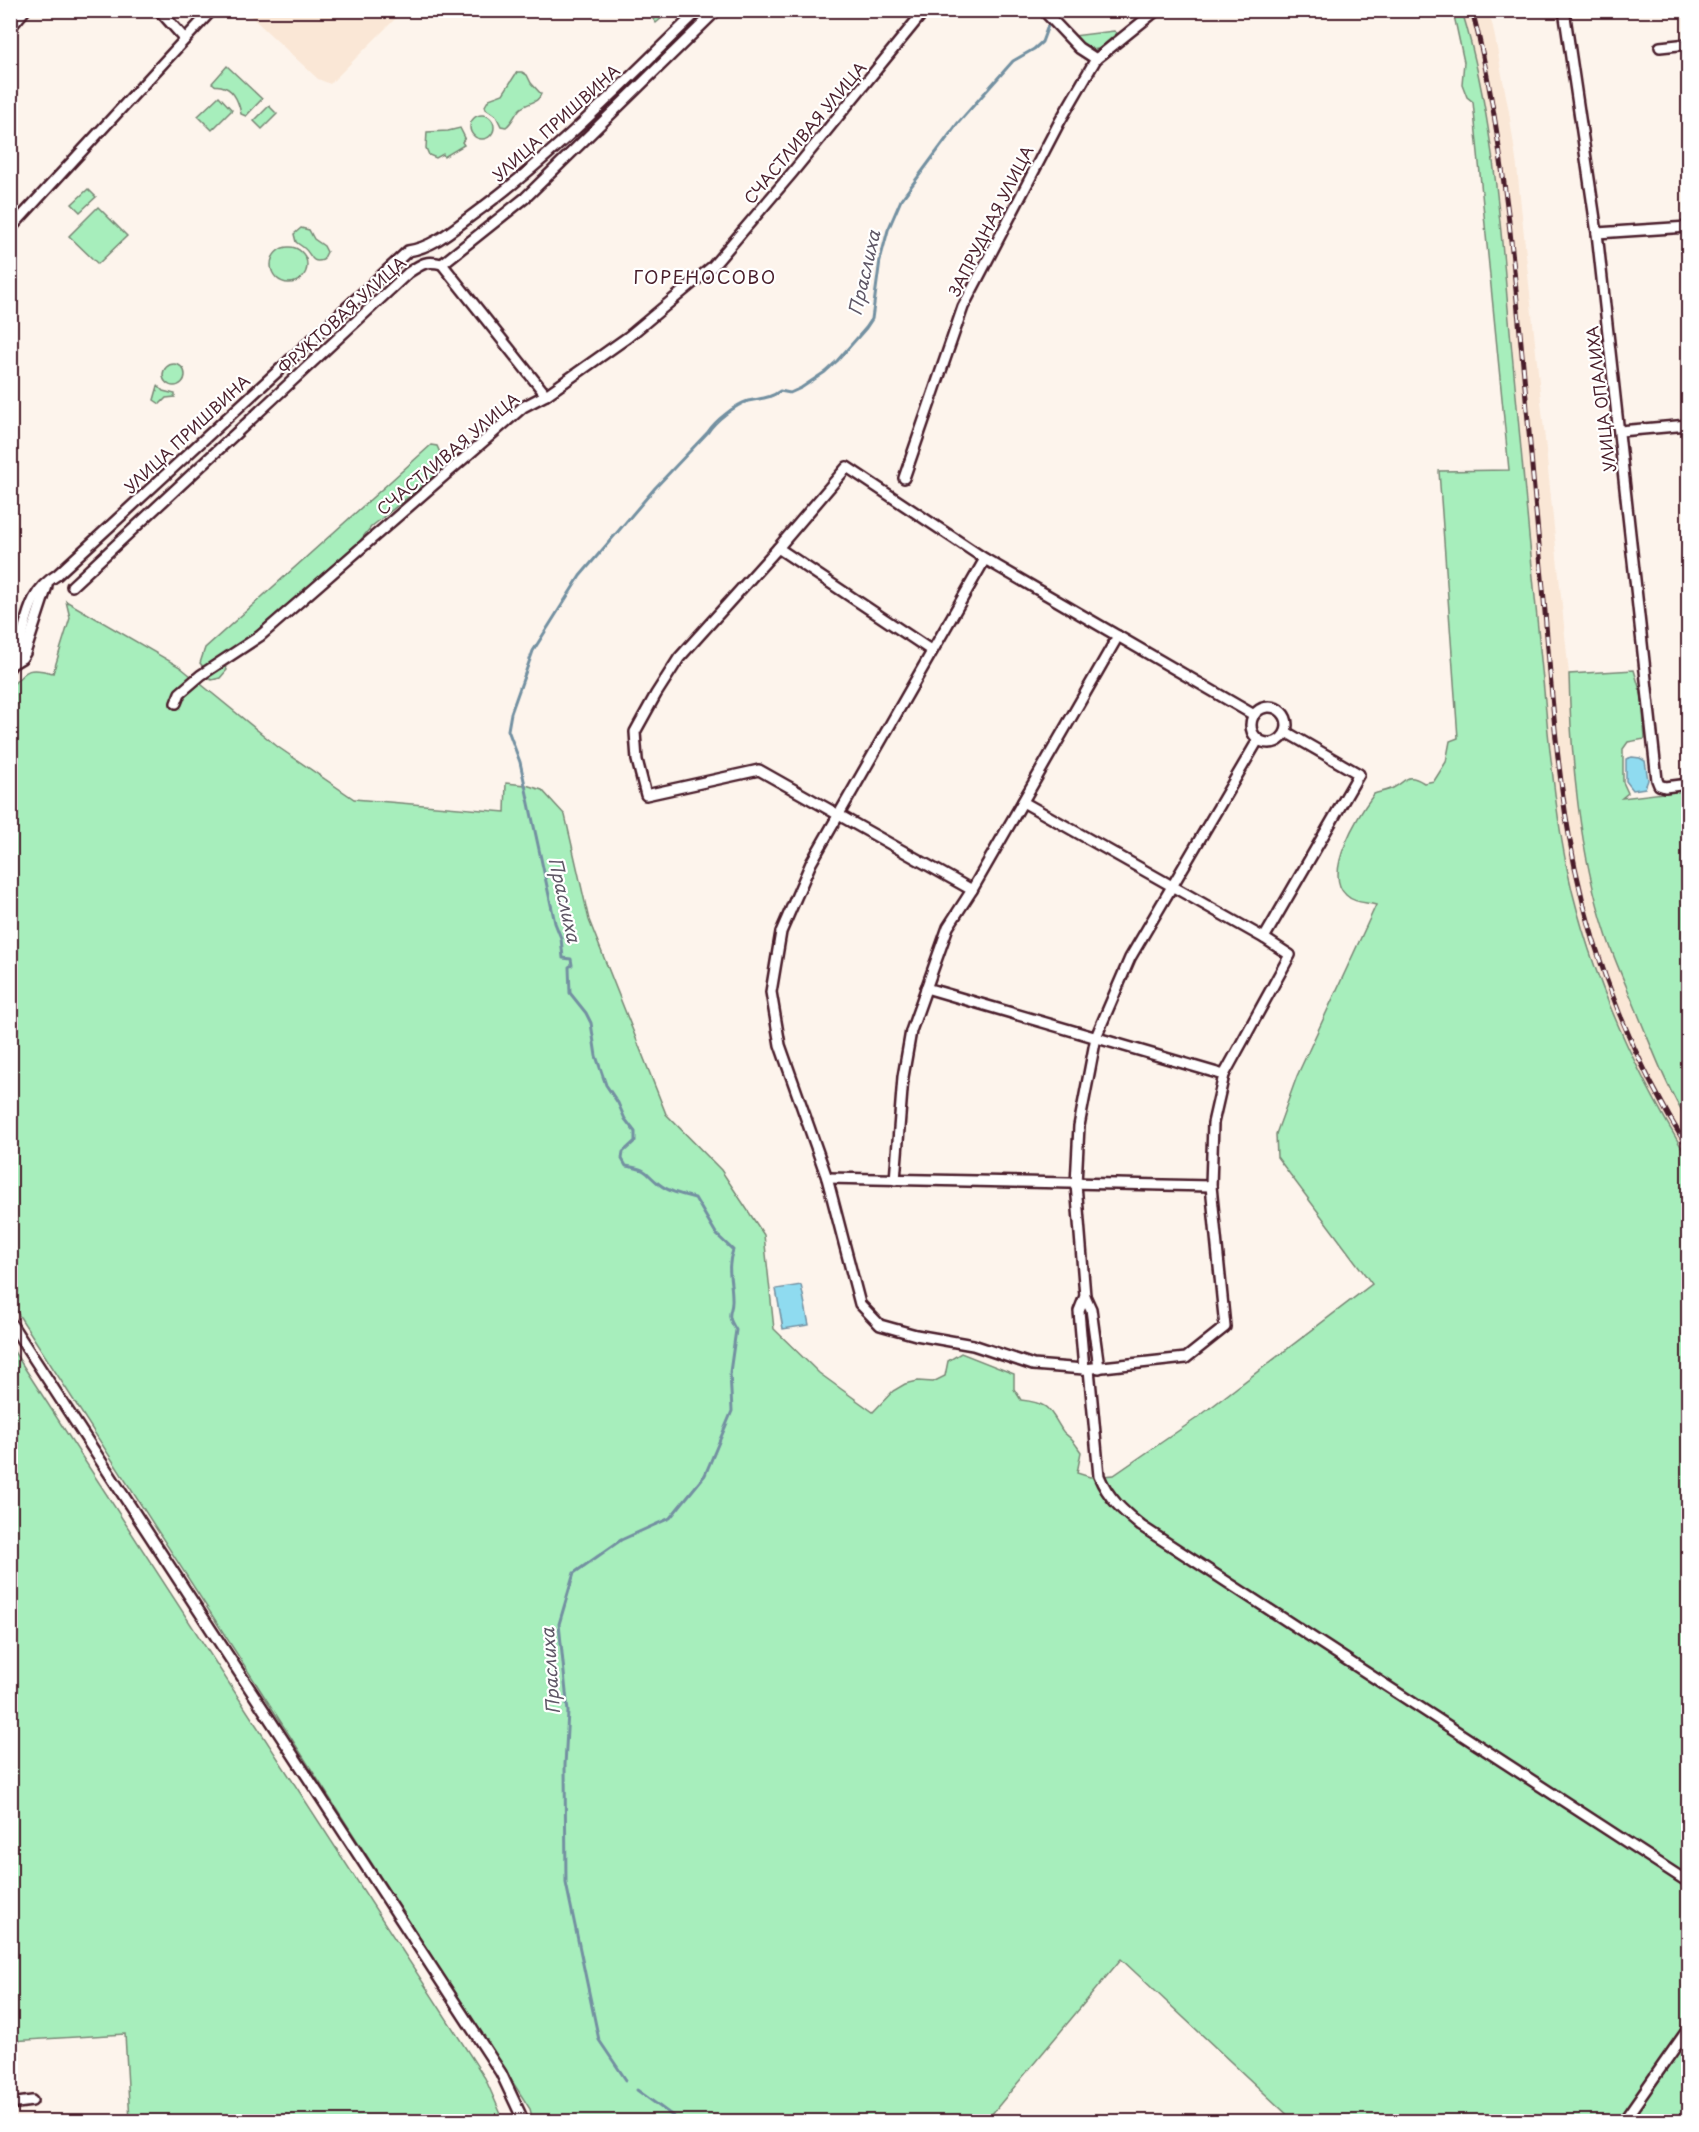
<svg xmlns="http://www.w3.org/2000/svg" width="1699" height="2132" font-family="'Playpen Sans',sans-serif">
	<style>
		.built { fill: #fae7d6 }
		.green { fill: #a7eebc; stroke: #788674; stroke-width: 1.5 }
		.water { fill: #8fdbf0; stroke: #7390a1; stroke-width: 1.5 }
		.lines { fill: none; stroke-linecap: round; stroke-linejoin: round }
		.stream { stroke: #7390a1; stroke-width: 3 }
		.minor-casing { stroke: #4a1f2b; stroke-width: 14 }
		.minor { stroke: #fff; stroke-width: 9 }
		.rail-casing { stroke: #4a1f2b; stroke-width: 5 }
		.rail { stroke: #fff; stroke-width: 3; stroke-dasharray: 9; stroke-linecap: butt }
		.labels { text-anchor: middle; stroke-width: 4.5; stroke-linejoin: round; paint-order: stroke }
		.street-label { font-size: 16px; fill: #4a1f2b; stroke: #fff }
		.water-label { font-size: 18px; font-style: italic; fill: #5f5766; stroke: #fff }
		.neighbourhood-label { font-size: 18px; letter-spacing: 1.5px; fill: #4a1f2b; stroke: #fff }
	</style>
	<rect width="100%" height="100%" fill="#fdf4ec"/>
	<filter id="ink" filterUnits="userSpaceOnUse"><feTurbulence type="fractalNoise" baseFrequency=".0167" numOctaves="2"/><feDisplacementMap in="SourceGraphic" scale="12" xChannelSelector="R" yChannelSelector="G"/><feConvolveMatrix kernelMatrix="1 2 1 2 8 2 1 2 1" color-interpolation-filters="sRGB"/></filter>
	<g filter="url(#ink)">
		<!-- built -->
		<g class="built">
			<polygon points="245,11 403,11 330,84 318,79"/>
			<polygon points="1462,11 1488,11 1493,27 1509,112 1517,167 1569,674 1571,728 1580,822 1588,866 1606,935 1649,1041 1681,1109 1688,1122 1688,1158 1645,1082 1619,1031 1583,929 1568,874 1556,808 1548,732 1502,238 1470,36"/>
		</g>
		<!-- green -->
		<g class="green">
			<polygon points="647,11 647,10 670,11 656,23"/>
			<path d="M 1453,11 L 1462,11 C 1492,110 1500,217 1509,320 C 1522,457 1534,595 1548,732 C 1553,779 1558,826 1568,873 C 1590,974 1634,1070 1688,1158 L 1688,2121 L 1294,2121 L 1121,1959 L 986,2121 L 533,2121 L 530,2109 L 11,1303 L 11,687 C 27,668 30,667 53,673 L 70,618 L 66,601 L 180,667 L 278,747 L 354,799 L 505,812 L 506,783 L 526,785 L 542,790 L 565,815 L 589,920 L 666,1114 L 721,1170 L 764,1235 L 774,1329 L 819,1373 L 873,1412 L 893,1391 L 905,1384 L 918,1381 L 933,1382 L 945,1376 L 948,1361 L 961,1353 L 1014,1374 L 1014,1389 L 1021,1400 C 1049,1403 1049,1409 1062,1430 C 1064,1434 1069,1436 1072,1440 C 1076,1444 1078,1448 1081,1452 L 1077,1473 L 1090,1477 L 1114,1475 L 1197,1418 L 1372,1284 L 1277,1157 L 1276,1134 L 1297,1076 L 1376,905 C 1366,902 1354,903 1346,895 C 1322,873 1359,814 1374,794 C 1380,792 1387,791 1393,788 C 1407,781 1406,772 1424,783 L 1434,781 L 1446,762 L 1450,741 L 1458,738 L 1439,471 L 1509,470 L 1473,102 L 1467,97 L 1462,84 L 1464,62 Z"/>
			<polygon points="1114,31 1117,33 1099,49 1088,50 1073,36"/>
			<path d="M 227,66 L 262,99 L 246,116 L 241,114 C 239,103 235,89 221,86 C 212,84 219,88 212,83 Z"/>
			<path d="M 517,72 L 522,72 L 527,75 L 531,83 L 541,94 C 538,103 529,102 521,108 C 515,113 513,122 506,127 L 501,126 L 496,116 L 486,109 L 485,106 L 489,99 L 503,94 Z"/>
			<polygon points="219,96 232,110 212,130 198,116"/>
			<polygon points="269,106 277,114 262,129 254,121"/>
			<circle cx="482" cy="127" r="12"/>
			<polygon points="460,128 465,138 462,142 464,145 444,157 443,154 436,158 429,155 426,148 427,132 448,131"/>
			<polygon points="88,189 96,197 80,212 72,204"/>
			<polygon points="98,207 127,236 98,264 69,236"/>
			<path d="M 301,228 L 309,230 L 314,239 L 324,246 L 327,252 L 323,260 C 310,264 312,254 304,248 C 302,246 298,244 296,242 L 294,234 Z"/>
			<circle cx="289" cy="265" r="18"/>
			<circle cx="174" cy="375" r="11"/>
			<polygon points="158,386 163,391 175,394 175,397 166,398 160,404 154,400"/>
			<polygon points="431,445 437,446 441,455 450,460 448,465 371,527 359,542 259,629 224,655 222,661 227,670 220,678 212,680 207,678 207,672 200,663 205,648"/>
			<path d="M 1634,670 L 1642,697 L 1645,739 L 1628,742 L 1623,749 L 1623,782 L 1628,793 L 1622,798 L 1688,790 L 1688,1122 C 1668,1090 1654,1053 1640,1019 C 1629,991 1615,963 1606,934 C 1579,851 1571,761 1569,674 Z"/>
			<polygon points="11,1347 485,2078 504,2121 130,2121 125,2034 11,2041"/>
		</g>
		<!-- water -->
		<g class="water">
			<polygon points="1632,757 1640,758 1645,761 1648,780 1645,788 1633,790 1626,781 1626,759"/>
			<polygon points="801,1285 809,1325 783,1329 776,1289"/>
		</g>
		<g class="lines">
			<!-- stream -->
			<g class="stream">
				<path d="M 626,2080 L 599,2040 L 566,1883 L 565,1765 L 568,1712 L 559,1624 L 574,1573 L 621,1540 L 670,1518 L 705,1475 L 732,1411 L 730,1372 L 736,1330 C 724,1311 733,1315 732,1298 C 732,1280 726,1268 733,1250 L 717,1235 L 695,1198 C 683,1195 669,1192 659,1184 C 643,1171 649,1170 626,1166 L 622,1159 L 623,1152 L 635,1141 L 635,1132 L 625,1119 L 618,1103 L 606,1085 L 596,1056 L 591,1023 L 586,1013 L 570,993 L 569,967 L 572,965 L 571,959 L 563,958 L 561,938 L 555,923 L 520,762 L 508,730 L 511,713 L 533,651 L 580,576 L 655,488 L 708,432 C 715,421 735,405 748,401 C 761,398 769,399 780,391 L 790,393 L 801,388 L 825,372 L 837,361 L 866,328 L 872,319 L 880,260 L 888,230 L 901,200 L 958,123 L 1013,61 L 1034,49 L 1042,42 L 1049,23"/>
				<polyline points="637,2090 681,2122"/>
			</g>
			<defs>
				<g id="minor">
					<polyline points="159,10 185,39"/>
					<polyline points="1043,10 1079,48 1096,59"/>
					<polyline points="1564,10 1597,233 1657,780 1659,785 1665,787 1688,784"/>
					<polyline points="10,28 25,10"/>
					<polyline points="1660,47 1688,44"/>
					<polyline points="10,229 212,10"/>
					<polyline points="1597,233 1688,227"/>
					<polyline points="442,264 546,395"/>
					<polyline points="1620,431 1688,425"/>
					<polyline points="904,478 963,307 1060,121 1096,59 1157,10"/>
					<polyline points="778,548 932,651"/>
					<polyline points="985,559 811,863 781,932 771,992 780,1045 827,1178 860,1304 880,1325 916,1335 973,1345 1033,1365 1084,1369 1186,1358 1225,1327 1211,1186 1213,1123 1224,1075 1290,955 1264,938 1023,802"/>
					<path d="M 72,586 L 408,273 C 421,264 426,260 442,264 L 525,198 L 717,10"/>
					<polyline points="12,664 22,658 25,653 47,586"/>
					<path d="M 10,667 C 29,634 21,596 57,575 L 408,251 C 433,247 451,231 471,216 C 554,156 625,81 699,10"/>
					<polyline points="176,703 180,693 201,675 260,636 523,407 546,395 628,337 713,266 792,173 925,10"/>
					<circle cx="1269" cy="725" r="18"/>
					<polyline points="972,890 759,770 646,795 637,760 635,732 656,694 679,658 778,548 847,467 985,559 1254,715"/>
					<polyline points="1264,938 1359,774 1286,732"/>
					<polyline points="926,988 1224,1075"/>
					<polyline points="827,1178 1211,1186"/>
					<polyline points="895,1180 903,1077 911,1031 948,927 972,890 1118,636"/>
					<polyline points="10,1322 501,2073 524,2122"/>
					<polyline points="1099,1368 1091,1309 1085,1296 1076,1184 1079,1126 1096,1037 1130,958 1258,740"/>
					<polyline points="1084,1369 1079,1311 1085,1296"/>
					<path d="M 1089,1369 L 1099,1476 C 1108,1498 1123,1511 1141,1526 L 1688,1882"/>
					<polyline points="10,2104 32,2101"/>
					<polyline points="1623,2122 1688,2029"/>
				</g>
			</defs>
			<!-- minor casing -->
			<use href="#minor" class="minor-casing"/>
			<!-- minor -->
			<use href="#minor" class="minor"/>
			<defs>
				<path id="rail" d="M 1472,10 C 1490,77 1499,145 1508,213 C 1522,338 1531,463 1543,588 C 1551,681 1556,775 1575,867 C 1595,965 1635,1064 1688,1148"/>
			</defs>
			<!-- rail casing -->
			<use href="#rail" class="rail-casing"/>
			<!-- rail -->
			<use href="#rail" class="rail"/>
		</g>
	</g>
	<g class="labels">
		<!-- street labels -->
		<g class="street-label">
			<text transform="translate(556 123) rotate(-42)" y="6">УЛИЦА ПРИШВИНА</text>
			<text transform="translate(805 133) rotate(-50)" y="6">СЧАСТЛИВАЯ УЛИЦА</text>
			<text transform="translate(991 221) rotate(-63)" y="6">ЗАПРУДНАЯ УЛИЦА</text>
			<text transform="translate(342 315) rotate(-42)" y="6">ФРУКТОВАЯ УЛИЦА</text>
			<text transform="translate(1601 399) rotate(-97)" y="6">УЛИЦА ОПАЛИХА</text>
			<text transform="translate(187 434) rotate(-43)" y="6">УЛИЦА ПРИШВИНА</text>
			<text transform="translate(448 454) rotate(-40)" y="6">СЧАСТЛИВАЯ УЛИЦА</text>
		</g>
		<!-- water labels -->
		<g class="water-label">
			<text transform="translate(865 273) rotate(-77)" y="6">Праслиха</text>
			<text transform="translate(564 900) rotate(77)" y="6">Праслиха</text>
			<text transform="translate(551 1671) rotate(-94)" y="6">Праслиха</text>
		</g>
		<!-- neighbourhood labels -->
		<g class="neighbourhood-label">
			<text x="705" y="284">ГОРЕНОСОВО</text>
		</g>
	</g>
	<!-- margin -->
	<rect width="1699" height="2132" fill="none" stroke="#fff" stroke-width="36"/>
	<rect x="18" y="18" width="1663" height="2096" fill="none" stroke="#4a1f2b" stroke-width="2" filter="url(#ink)"/>
</svg>
